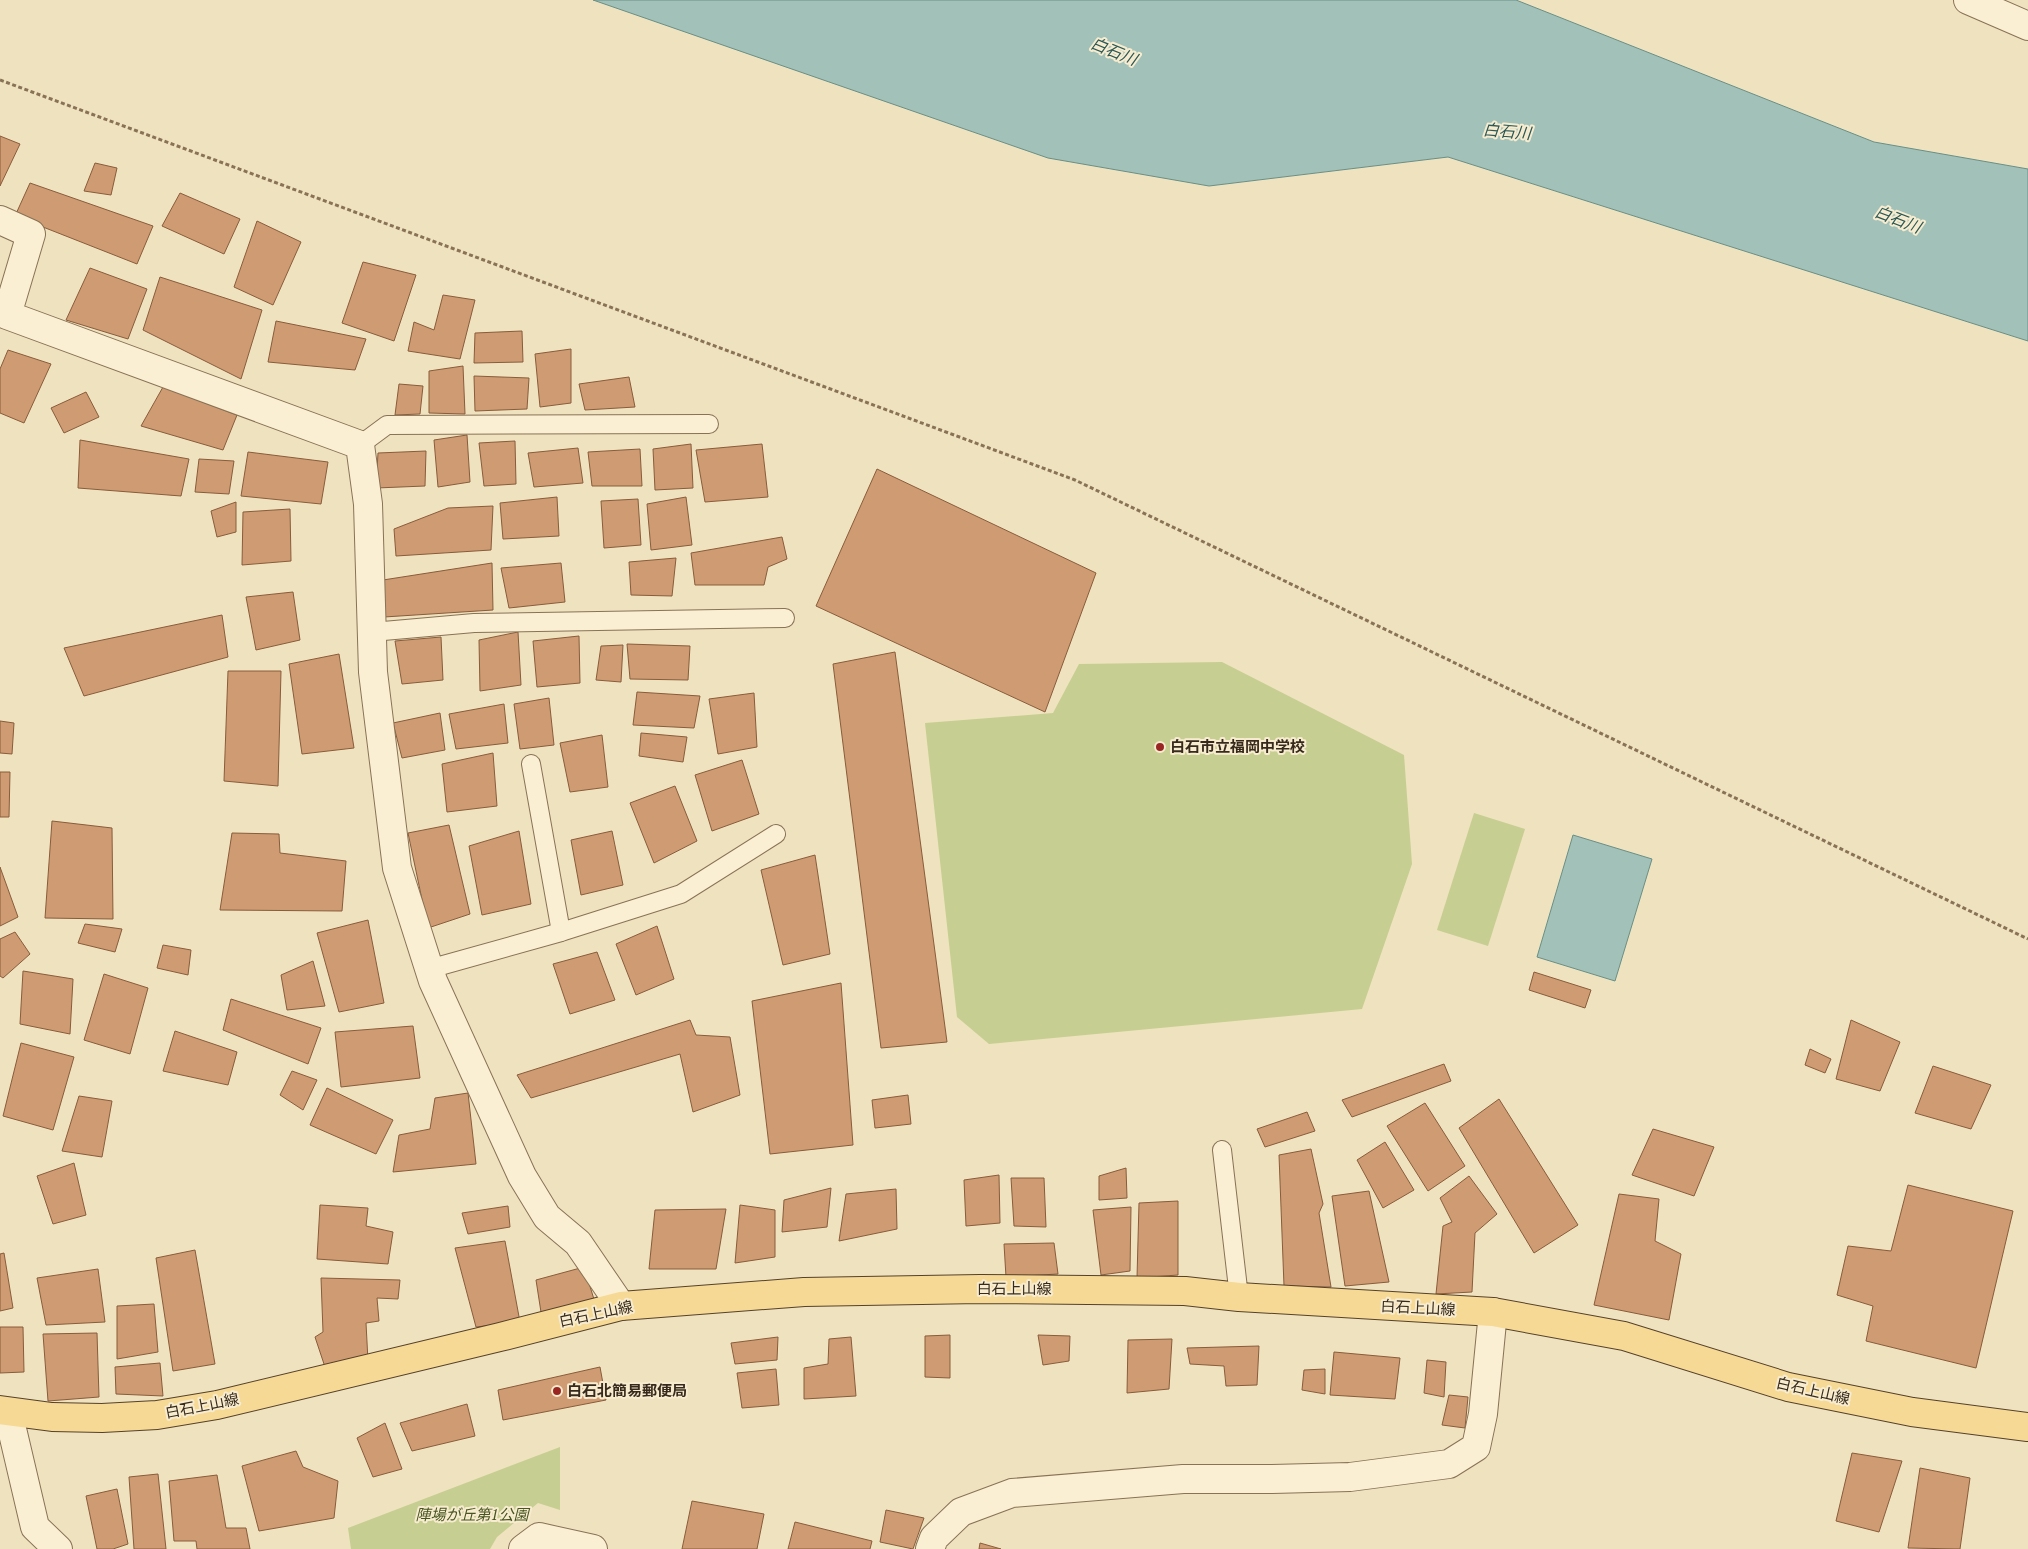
<svg xmlns="http://www.w3.org/2000/svg" width="2028" height="1549" font-family="'PT Serif','Noto Sans JP',serif">
	<style>
		.green { fill: #c6ce92 }
		.water { fill: #a2c1b9; stroke: #698f86 }
		.building { fill: #cf9b73; stroke: #895c3b }
		.lines { fill: none; stroke-linecap: round; stroke-linejoin: round }
		.service-casing { stroke: #897256; stroke-width: 20 }
		.minor-casing { stroke: #897256; stroke-width: 30 }
		.primary-casing { stroke: #56402b; stroke-width: 30 }
		.path { stroke: #897256; stroke-width: 3; stroke-dasharray: 4 2.5; stroke-linecap: butt }
		.service { stroke: #faefd2; stroke-width: 18 }
		.minor { stroke: #faefd2; stroke-width: 28 }
		.primary { stroke: #f5d994; stroke-width: 28 }
		.poi-dot { fill: #9a2624; stroke: #f7eccf; stroke-width: 2 }
		.labels { text-anchor: middle; stroke-width: 4; stroke-linejoin: round; paint-order: stroke }
		.poi-label { font-size: 15px; font-weight: bold; fill: #372a1c; stroke: #f7eccf; text-anchor: start }
		.street-label { font-size: 15px; fill: #372a1c; stroke: #f7eccf }
		.park-label { font-size: 15px; font-style: italic; fill: #475521; stroke: #f7eccf }
		.water-label { font-size: 16px; font-style: italic; fill: #2a5856; stroke: #f7eccf }
	</style>
	<rect width="100%" height="100%" fill="#efe2bf"/>
	<!-- green -->
	<g class="green">
		<polygon points="1222,662 1404,755 1412,864 1362,1009 989,1044 957,1017 925,723 1053,713 1079,664"/>
		<polygon points="1474,813 1525,829 1488,946 1437,930"/>
		<polygon points="560,1447 560,1510 538,1503 497,1537 490,1549 351,1549 348,1528"/>
	</g>
	<!-- water -->
	<g class="water">
		<polygon points="593,0 1516,0 1874,142 2028,169 2028,341 1448,157 1209,186 1048,158"/>
		<polygon points="1573,835 1652,859 1615,981 1537,957"/>
	</g>
	<!-- building -->
	<g class="building">
		<polygon points="0,136 20,144 0,186"/>
		<polygon points="95,163 117,168 111,195 84,191"/>
		<polygon points="30,183 153,226 137,264 15,216"/>
		<polygon points="180,193 240,219 224,254 162,226"/>
		<polygon points="257,221 301,242 273,305 234,287"/>
		<polygon points="363,262 416,275 394,341 342,323"/>
		<polygon points="90,268 147,289 128,339 66,320"/>
		<polygon points="160,277 262,310 241,379 143,330"/>
		<polygon points="443,295 475,300 460,359 408,351 414,322 434,330"/>
		<polygon points="276,321 366,339 355,370 268,362"/>
		<polygon points="522,331 523,362 474,363 475,333"/>
		<polygon points="571,349 571,403 540,407 535,354"/>
		<polygon points="8,350 51,364 24,423 0,413 0,369"/>
		<polygon points="463,366 465,414 429,413 429,371"/>
		<polygon points="474,376 529,378 527,409 475,411"/>
		<polygon points="629,377 635,407 585,410 579,384"/>
		<polygon points="399,384 423,386 420,414 395,415"/>
		<polygon points="163,387 237,415 223,450 141,426"/>
		<polygon points="86,392 99,417 64,433 51,408"/>
		<polygon points="467,435 470,482 438,487 434,440"/>
		<polygon points="80,440 189,459 181,496 78,488"/>
		<polygon points="515,441 516,484 484,486 479,443"/>
		<polygon points="691,444 693,488 655,490 653,449"/>
		<polygon points="762,444 768,497 705,502 696,450"/>
		<polygon points="578,448 583,483 534,487 528,453"/>
		<polygon points="640,449 642,486 592,486 588,452"/>
		<polygon points="426,451 425,486 376,488 378,453"/>
		<polygon points="248,452 328,462 321,504 241,496"/>
		<polygon points="199,459 234,461 229,494 195,492"/>
		<polygon points="877,469 1096,573 1045,712 816,606"/>
		<polygon points="557,497 559,536 503,539 500,503"/>
		<polygon points="686,497 692,545 651,550 647,504"/>
		<polygon points="638,499 641,545 604,548 601,501"/>
		<polygon points="236,502 236,532 217,537 211,511"/>
		<polygon points="493,506 491,550 396,556 394,529 448,508"/>
		<polygon points="290,509 291,561 242,565 243,512"/>
		<polygon points="782,537 787,559 768,567 764,585 695,585 691,553"/>
		<polygon points="676,558 672,596 631,595 629,562"/>
		<polygon points="492,563 493,610 384,617 383,580"/>
		<polygon points="561,563 565,602 509,608 501,568"/>
		<polygon points="293,592 300,640 256,650 246,597"/>
		<polygon points="222,615 228,657 84,696 64,648"/>
		<polygon points="518,632 521,685 480,691 479,640"/>
		<polygon points="579,636 580,683 537,687 533,641"/>
		<polygon points="441,637 443,680 402,684 395,641"/>
		<polygon points="627,644 690,646 688,680 630,679"/>
		<polygon points="623,645 621,682 596,680 601,646"/>
		<polygon points="895,652 947,1042 881,1048 833,664"/>
		<polygon points="339,654 354,748 302,754 289,664"/>
		<polygon points="228,671 281,671 278,786 224,781"/>
		<polygon points="637,692 700,696 694,728 633,725"/>
		<polygon points="754,693 757,747 718,754 709,699"/>
		<polygon points="549,698 554,745 520,749 514,704"/>
		<polygon points="504,704 508,743 456,749 449,714"/>
		<polygon points="440,713 445,750 402,758 393,723"/>
		<polygon points="0,721 14,723 12,754 0,753"/>
		<polygon points="641,733 687,737 683,762 639,756"/>
		<polygon points="602,735 608,787 570,792 560,743"/>
		<polygon points="493,753 497,806 447,812 442,764"/>
		<polygon points="742,760 759,814 712,831 695,775"/>
		<polygon points="0,772 10,772 9,817 0,817"/>
		<polygon points="675,786 697,841 654,863 630,803"/>
		<polygon points="52,821 112,828 113,919 45,918"/>
		<polygon points="449,825 470,914 428,928 408,833"/>
		<polygon points="519,831 531,904 482,915 469,846"/>
		<polygon points="612,831 623,885 581,895 571,840"/>
		<polygon points="232,833 279,834 280,853 346,861 342,911 220,910"/>
		<polygon points="815,855 830,954 783,965 761,870"/>
		<polygon points="0,867 18,917 0,926"/>
		<polygon points="368,920 384,1003 339,1012 317,933"/>
		<polygon points="85,924 122,929 115,952 78,943"/>
		<polygon points="657,926 674,979 636,995 616,944"/>
		<polygon points="15,932 30,954 3,978 0,976 0,939"/>
		<polygon points="163,945 191,950 188,975 157,968"/>
		<polygon points="597,952 615,1000 570,1014 553,964"/>
		<polygon points="313,961 325,1006 287,1010 281,975"/>
		<polygon points="23,971 73,979 70,1034 20,1024"/>
		<polygon points="1534,972 1591,990 1585,1008 1529,990"/>
		<polygon points="104,974 148,988 130,1054 84,1040"/>
		<polygon points="841,983 853,1145 770,1154 752,1001"/>
		<polygon points="231,999 321,1028 308,1064 223,1030"/>
		<polygon points="690,1020 696,1035 730,1037 740,1095 693,1112 680,1054 531,1098 517,1075"/>
		<polygon points="1851,1020 1900,1042 1880,1091 1836,1079"/>
		<polygon points="413,1026 420,1078 341,1087 335,1032"/>
		<polygon points="175,1031 237,1052 228,1085 163,1071"/>
		<polygon points="21,1043 74,1057 53,1130 3,1116"/>
		<polygon points="1810,1049 1831,1059 1825,1073 1805,1065"/>
		<polygon points="1444,1064 1451,1081 1352,1117 1342,1100"/>
		<polygon points="1933,1066 1991,1085 1971,1129 1915,1113"/>
		<polygon points="292,1071 317,1080 303,1110 280,1095"/>
		<polygon points="327,1088 393,1120 376,1154 310,1125"/>
		<polygon points="468,1093 476,1164 393,1172 399,1135 430,1129 435,1098"/>
		<polygon points="908,1095 911,1124 875,1128 872,1100"/>
		<polygon points="79,1096 112,1101 102,1157 62,1151"/>
		<polygon points="1499,1099 1578,1225 1534,1253 1459,1128"/>
		<polygon points="1425,1103 1465,1166 1428,1191 1387,1126"/>
		<polygon points="1307,1112 1315,1131 1265,1147 1257,1129"/>
		<polygon points="1653,1129 1714,1147 1694,1196 1632,1175"/>
		<polygon points="1385,1142 1414,1190 1383,1208 1357,1160"/>
		<polygon points="1311,1149 1323,1204 1319,1213 1331,1287 1284,1286 1279,1155"/>
		<polygon points="74,1163 86,1215 53,1224 37,1176"/>
		<polygon points="1126,1168 1127,1198 1099,1200 1099,1176"/>
		<polygon points="999,1175 1000,1223 966,1226 964,1180"/>
		<polygon points="1469,1176 1497,1214 1475,1233 1472,1292 1436,1294 1443,1226 1452,1222 1440,1198"/>
		<polygon points="1011,1178 1044,1178 1046,1227 1014,1226"/>
		<polygon points="1908,1185 2013,1211 1976,1368 1866,1341 1873,1306 1837,1295 1848,1246 1891,1251"/>
		<polygon points="831,1188 827,1227 782,1232 784,1200"/>
		<polygon points="896,1189 897,1229 839,1241 846,1194"/>
		<polygon points="1369,1191 1389,1282 1345,1286 1332,1196"/>
		<polygon points="1619,1194 1659,1199 1655,1241 1681,1254 1669,1320 1594,1305"/>
		<polygon points="1178,1201 1178,1275 1137,1278 1139,1203"/>
		<polygon points="320,1205 368,1208 366,1226 393,1232 388,1264 317,1259"/>
		<polygon points="740,1205 775,1210 775,1257 735,1263"/>
		<polygon points="508,1206 510,1227 468,1234 462,1213"/>
		<polygon points="1131,1207 1130,1271 1101,1275 1093,1210"/>
		<polygon points="726,1209 716,1269 649,1269 655,1210"/>
		<polygon points="505,1241 520,1322 476,1327 455,1248"/>
		<polygon points="1054,1243 1058,1274 1006,1277 1004,1244"/>
		<polygon points="195,1250 215,1364 173,1371 156,1258"/>
		<polygon points="4,1253 13,1308 0,1311 0,1254"/>
		<polygon points="584,1267 597,1309 543,1325 536,1280"/>
		<polygon points="98,1269 105,1322 46,1325 37,1278"/>
		<polygon points="321,1278 400,1280 398,1299 377,1298 379,1321 366,1323 368,1361 326,1370 315,1337 323,1332"/>
		<polygon points="154,1304 158,1352 117,1359 117,1306"/>
		<polygon points="0,1327 23,1327 24,1372 0,1373"/>
		<polygon points="97,1333 99,1397 48,1401 43,1334"/>
		<polygon points="950,1335 950,1378 925,1377 925,1336"/>
		<polygon points="1038,1335 1070,1336 1069,1361 1043,1365"/>
		<polygon points="778,1337 777,1360 735,1364 731,1343"/>
		<polygon points="851,1337 856,1396 804,1399 804,1368 828,1364 829,1339"/>
		<polygon points="1172,1339 1169,1389 1127,1393 1128,1340"/>
		<polygon points="1259,1346 1257,1385 1226,1386 1224,1366 1190,1364 1187,1348"/>
		<polygon points="1334,1352 1400,1358 1395,1399 1330,1395"/>
		<polygon points="1427,1360 1446,1362 1444,1397 1424,1393"/>
		<polygon points="160,1363 163,1396 116,1394 115,1367"/>
		<polygon points="600,1367 606,1400 503,1420 498,1390"/>
		<polygon points="776,1369 779,1405 742,1408 737,1373"/>
		<polygon points="1325,1369 1325,1394 1302,1390 1304,1370"/>
		<polygon points="1449,1395 1468,1397 1465,1428 1442,1425"/>
		<polygon points="467,1404 475,1436 412,1451 400,1423"/>
		<polygon points="385,1423 402,1469 373,1477 357,1438"/>
		<polygon points="296,1451 303,1467 338,1481 334,1518 259,1531 242,1466"/>
		<polygon points="1852,1453 1902,1461 1879,1532 1836,1521"/>
		<polygon points="1920,1468 1970,1478 1960,1549 1908,1548"/>
		<polygon points="158,1474 166,1549 134,1549 129,1477"/>
		<polygon points="217,1475 226,1528 246,1528 250,1549 197,1549 196,1541 174,1541 169,1481"/>
		<polygon points="117,1489 128,1544 113,1549 97,1549 86,1496"/>
		<polygon points="692,1501 764,1514 757,1549 682,1549"/>
		<polygon points="886,1510 924,1518 913,1549 880,1542"/>
		<polygon points="795,1522 872,1541 870,1549 788,1549"/>
		<polygon points="980,1543 1001,1549 979,1549"/>
	</g>
	<g class="lines">
		<defs>
			<g id="service">
				<polyline points="360,445 387,425 709,424"/>
				<polyline points="372,632 474,623 785,618"/>
				<polyline points="531,764 561,932"/>
				<polyline points="429,969 561,932 681,894 776,834"/>
				<polyline points="1222,1150 1239,1297"/>
			</g>
			<g id="minor">
				<polyline points="1968,0 2028,26"/>
				<polyline points="0,220 31,234 7,315 360,445 368,504 373,672 397,868 433,981 522,1176 547,1217 578,1243 621,1306"/>
				<polyline points="8,1412 35,1527 58,1549"/>
				<polyline points="523,1549 539,1537 593,1549"/>
				<polyline points="930,1549 934,1538 961,1512 1012,1493 1183,1479 1272,1479 1350,1477 1449,1464 1476,1447 1483,1414 1493,1312"/>
			</g>
			<polyline id="primary" points="0,1410 52,1417 102,1418 157,1415 217,1405 500,1337 621,1306 804,1292 980,1289 1185,1291 1239,1297 1493,1312 1624,1336 1788,1387 1912,1412 2028,1427"/>
		</defs>
		<!-- service casing -->
		<use href="#service" class="service-casing"/>
		<!-- minor casing -->
		<use href="#minor" class="minor-casing"/>
		<!-- primary casing -->
		<use href="#primary" class="primary-casing"/>
		<!-- path -->
		<polyline class="path" points="0,80 1075,480 2028,939"/>
		<!-- service -->
		<use href="#service" class="service"/>
		<!-- minor -->
		<use href="#minor" class="minor"/>
		<!-- primary -->
		<use href="#primary" class="primary"/>
	</g>
	<!-- markers -->
	<g class="poi-dot">
		<circle cx="1160" cy="747" r="5"/>
		<circle cx="557" cy="1391" r="5"/>
	</g>
	<g class="labels">
		<!-- poi labels -->
		<g class="poi-label">
			<text x="1170" y="752">白石市立福岡中学校</text>
			<text x="567" y="1396">白石北簡易郵便局</text>
		</g>
		<!-- street labels -->
		<g class="street-label">
			<text x="1014" y="1294">白石上山線</text>
			<text transform="translate(1418 1308) rotate(3)" y="5">白石上山線</text>
			<text transform="translate(596 1314) rotate(-12)" y="5">白石上山線</text>
			<text transform="translate(1813 1391) rotate(13)" y="5">白石上山線</text>
			<text transform="translate(202 1406) rotate(-11)" y="5">白石上山線</text>
		</g>
		<!-- park labels -->
		<g class="park-label">
			<text x="472" y="1520">陣場が丘第1公園</text>
		</g>
		<!-- water labels -->
		<g class="water-label">
			<text transform="translate(1114 51) rotate(22)" y="6">白石川</text>
			<text transform="translate(1507 131) rotate(5)" y="6">白石川</text>
			<text transform="translate(1898 219) rotate(21)" y="6">白石川</text>
		</g>
	</g>
</svg>
